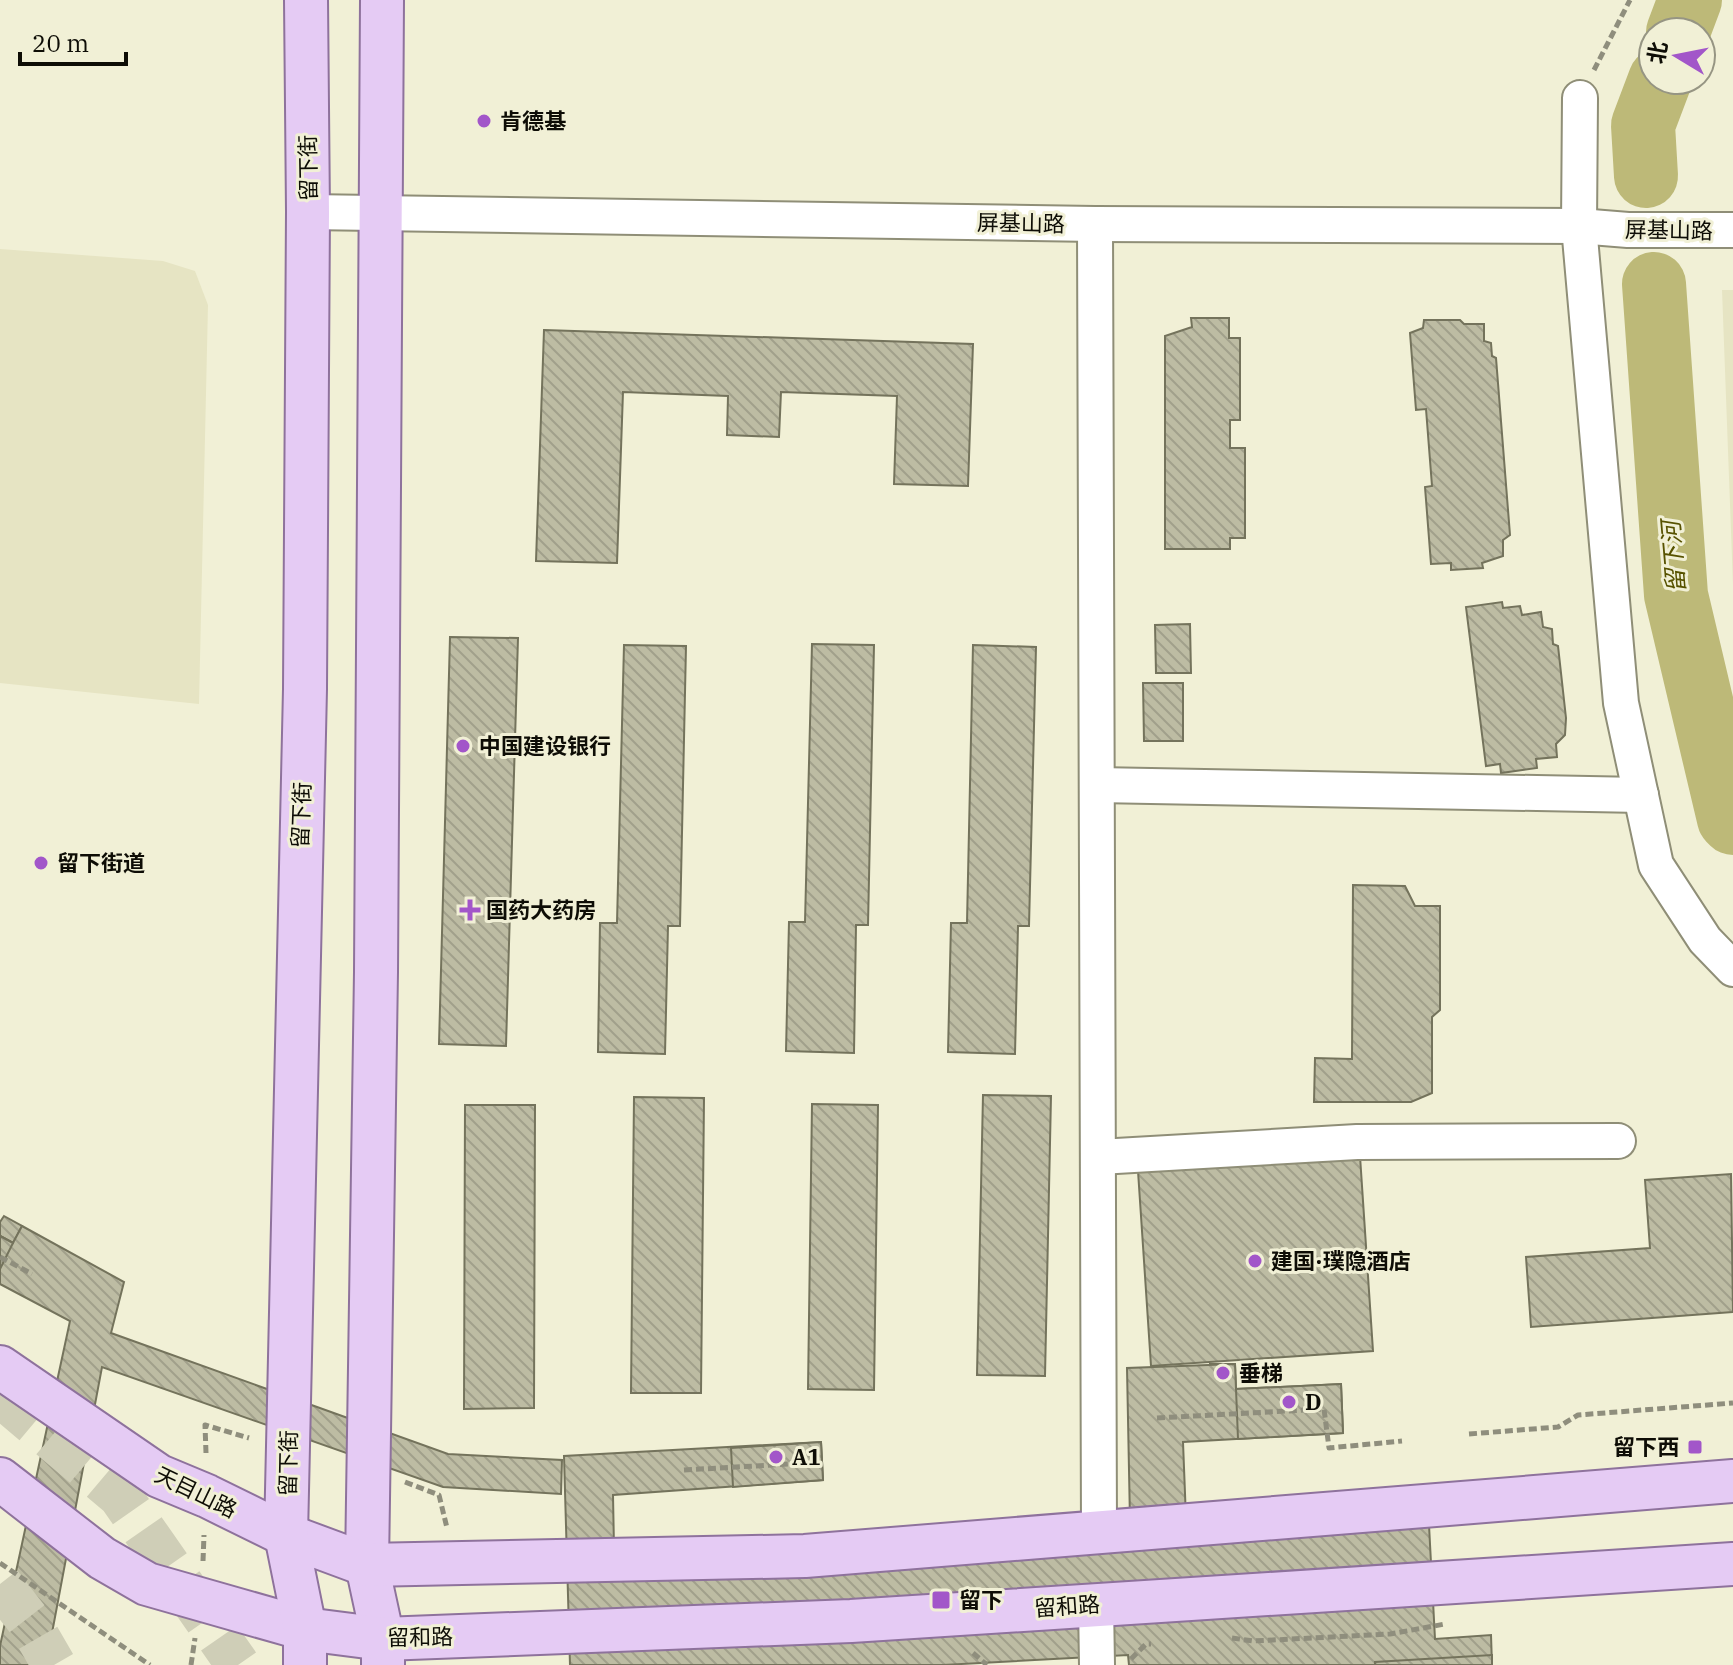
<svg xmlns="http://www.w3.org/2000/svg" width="1733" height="1665" font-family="'IBM Plex Serif','Noto Sans SC',serif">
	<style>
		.built { fill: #e6e4c3 }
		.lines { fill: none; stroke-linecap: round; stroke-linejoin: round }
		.river { stroke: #bdb978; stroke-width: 64 }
		.building { fill: url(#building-back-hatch); stroke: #74735c; stroke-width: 2 }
		.highway-tunnel { stroke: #cfceb7; stroke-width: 44; stroke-dasharray: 44 22; stroke-linecap: butt }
		.minor-casing { stroke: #8f8e77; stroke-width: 38 }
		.major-casing { stroke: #8e729c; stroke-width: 46 }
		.path { stroke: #8f8e7d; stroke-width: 5; stroke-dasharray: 8 4; stroke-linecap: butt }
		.minor { stroke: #fff; stroke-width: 34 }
		.major { stroke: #e5cbf4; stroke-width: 42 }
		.poi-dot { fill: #a256c9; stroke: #f1f0d6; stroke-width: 3 }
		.labels { text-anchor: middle; stroke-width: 6; stroke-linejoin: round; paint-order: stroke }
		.poi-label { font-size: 22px; font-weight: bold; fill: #0e0d06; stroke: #f1f0d6; text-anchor: start }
		.street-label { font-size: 22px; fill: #0e0d06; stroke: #f1f0d6 }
		.water-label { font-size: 24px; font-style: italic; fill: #575200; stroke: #f1f0d6 }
	</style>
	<defs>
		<pattern id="building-back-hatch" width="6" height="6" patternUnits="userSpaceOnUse" patternTransform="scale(2)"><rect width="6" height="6" fill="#bdbca3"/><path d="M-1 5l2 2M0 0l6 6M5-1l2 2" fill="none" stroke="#a1a08b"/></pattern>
	</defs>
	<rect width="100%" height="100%" fill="#f1f0d6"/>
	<!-- built -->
	<g class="built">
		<polygon points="0,249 163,261 195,271 208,305 199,704 0,683"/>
		<polygon points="1722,290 1733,290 1733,585"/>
	</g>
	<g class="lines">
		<!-- river -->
		<g class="river">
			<polyline points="1678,32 1690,0"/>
			<polyline points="1646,176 1643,125 1660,80"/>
			<polyline points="1654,284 1676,595 1729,819 1733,823"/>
		</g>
	</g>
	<!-- building -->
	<g class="building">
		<polygon points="1191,318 1229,318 1229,338 1240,338 1240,420 1230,420 1230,448 1245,448 1245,538 1230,538 1230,549 1165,549 1165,336 1192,327"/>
		<polygon points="1424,320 1460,320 1464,324 1484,324 1484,341 1491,343 1492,356 1496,358 1510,535 1503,540 1503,556 1482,563 1483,568 1451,570 1451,563 1431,564 1425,487 1432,486 1426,409 1416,410 1410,333 1423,328"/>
		<polygon points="544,330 973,344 968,486 894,484 897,396 781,392 779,437 727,435 728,396 623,392 617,563 536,561"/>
		<polygon points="1502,602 1503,608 1520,606 1522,615 1541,612 1543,627 1552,629 1553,644 1558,646 1566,718 1565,735 1556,744 1557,757 1536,759 1537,768 1501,773 1500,764 1486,766 1466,607"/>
		<polygon points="1190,624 1191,673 1156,673 1155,625"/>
		<polygon points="450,637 518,638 506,1046 439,1044"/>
		<polygon points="812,644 874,645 868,925 856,925 854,1053 786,1051 789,922 805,922"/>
		<polygon points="624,645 686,646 680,926 668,926 665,1054 598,1052 600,923 617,923"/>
		<polygon points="973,645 1036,647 1029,926 1018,926 1015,1054 948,1052 951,923 967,923"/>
		<polygon points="1143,683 1183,683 1183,741 1144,741"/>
		<polygon points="1353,885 1405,886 1415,906 1440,906 1440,1010 1432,1017 1432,1093 1411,1102 1314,1102 1315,1058 1352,1059"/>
		<polygon points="983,1095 1051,1096 1045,1376 977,1375"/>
		<polygon points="634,1097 704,1098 701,1393 631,1393"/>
		<polygon points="812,1104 878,1105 874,1390 808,1389"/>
		<polygon points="465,1105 535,1105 534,1408 464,1409"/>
		<polygon points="1360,1156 1373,1351 1151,1366 1138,1171"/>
		<polygon points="1731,1174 1733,1312 1531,1327 1526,1257 1650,1248 1645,1180"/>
		<polygon points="4,1216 22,1226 13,1243 0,1236 0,1222"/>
		<polygon points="22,1226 124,1282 111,1333 448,1454 562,1460 561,1494 443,1487 102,1367 46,1665 0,1665 0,1646 70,1321 0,1284 0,1236 13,1243"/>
		<polygon points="0,1236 13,1243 0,1269"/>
		<polygon points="1210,1364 1235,1364 1236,1389 1211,1390"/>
		<polygon points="1235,1364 1236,1389 1341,1384 1343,1433 1183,1442 1186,1519 1428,1506 1435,1639 1491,1635 1492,1665 1129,1665 1128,1655 943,1665 570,1665 564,1456 821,1442 823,1480 613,1495 614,1548 1130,1521 1127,1368"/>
		<polygon points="1341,1384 1343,1433 1238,1439 1236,1389"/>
		<polygon points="821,1442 823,1480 733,1487 731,1448"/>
		<polygon points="1492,1655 1492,1665 1375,1665 1375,1662"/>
	</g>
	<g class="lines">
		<!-- highway-tunnel -->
		<g class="highway-tunnel">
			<polyline points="0,1395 120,1496 238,1665"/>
			<polyline points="0,1584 28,1620 54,1665"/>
		</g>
		<defs>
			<g id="minor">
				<polyline points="1580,98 1579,226 1621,703 1656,865 1705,940 1733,969"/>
				<polyline points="308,212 1095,224 1579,226 1628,230 1733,230"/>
				<polyline points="1095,224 1099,1532"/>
				<polyline points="1097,785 1641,795"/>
				<polyline points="1099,1157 1357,1142 1618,1141"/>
				<polyline points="1096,1604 1097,1665"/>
			</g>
			<g id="major">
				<polyline points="382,0 376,972 367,1565 383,1639 383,1664"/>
				<polyline points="0,1367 159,1476 207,1496 286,1535 367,1565 805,1556 1733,1481"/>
				<polyline points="0,1479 102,1558 147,1584 305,1629 383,1639 851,1621 1733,1564"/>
				<polyline points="305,1665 305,1629 286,1535 305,689 308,212 306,0"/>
			</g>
		</defs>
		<!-- minor casing -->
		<use href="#minor" class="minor-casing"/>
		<!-- major casing -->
		<use href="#major" class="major-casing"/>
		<!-- path -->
		<g class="path">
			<polyline points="1594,70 1630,0"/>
			<polyline points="0,1257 32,1274"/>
			<polyline points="1157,1418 1324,1409 1329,1448 1402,1441"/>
			<polyline points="1469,1434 1558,1427 1578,1415 1733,1403"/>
			<polyline points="206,1453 205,1425 249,1438"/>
			<polyline points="684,1470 807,1463"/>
			<polyline points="405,1482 439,1495 447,1528"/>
			<polyline points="203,1561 204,1535"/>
			<polyline points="0,1563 150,1665"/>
			<polyline points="1232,1638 1253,1641 1390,1634 1445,1624"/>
			<polyline points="973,1653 987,1665"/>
			<polyline points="1131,1659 1146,1644 1151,1644"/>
			<polyline points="191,1665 195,1638"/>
		</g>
		<!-- minor -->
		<use href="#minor" class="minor"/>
		<!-- major -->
		<use href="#major" class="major"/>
	</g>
	<!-- markers -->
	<g class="poi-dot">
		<circle cx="484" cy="121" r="8"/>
		<circle cx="463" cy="746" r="8"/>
		<circle cx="41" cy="863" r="8"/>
		<path d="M466 898h8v8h8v8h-8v8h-8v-8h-8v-8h8z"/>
		<circle cx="1255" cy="1261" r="8"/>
		<circle cx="1223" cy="1373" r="8"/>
		<circle cx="1289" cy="1402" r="8"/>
		<rect x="1687" y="1439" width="16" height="16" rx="4"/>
		<circle cx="776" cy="1457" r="8"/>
		<rect x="931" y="1590" width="20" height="20" rx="4"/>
	</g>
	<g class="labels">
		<!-- poi labels -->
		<g class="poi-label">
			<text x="500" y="129">肯德基</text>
			<text x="479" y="754">中国建设银行</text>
			<text x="57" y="871">留下街道</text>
			<text x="486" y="918">国药大药房</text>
			<text x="1271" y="1269">建国·璞隐酒店</text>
			<text x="1239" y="1381">垂梯</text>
			<text x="1305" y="1410">D</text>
			<text x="1679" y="1455" text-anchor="end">留下西</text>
			<text x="792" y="1465">A1</text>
			<text x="959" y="1608">留下</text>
		</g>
		<!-- street labels -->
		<g class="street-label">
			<text transform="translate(308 168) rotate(-91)" y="8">留下街</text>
			<text transform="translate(1021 223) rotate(1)" y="8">屏基山路</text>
			<text transform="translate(1669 230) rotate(1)" y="8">屏基山路</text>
			<text transform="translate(301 815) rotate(-88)" y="8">留下街</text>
			<text transform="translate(288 1463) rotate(-89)" y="8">留下街</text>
			<text transform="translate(196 1492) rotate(26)" y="8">天目山路</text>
			<text transform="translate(1067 1606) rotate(-4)" y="8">留和路</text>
			<text transform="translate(420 1637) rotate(-1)" y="8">留和路</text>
		</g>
		<!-- water labels -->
		<g class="water-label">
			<text transform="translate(1674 557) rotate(-95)" y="8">留下河</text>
		</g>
	</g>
	<!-- north arrow -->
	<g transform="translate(1677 56) rotate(280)"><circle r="38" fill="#f1f0d6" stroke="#969583" stroke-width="2"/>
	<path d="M0-6L14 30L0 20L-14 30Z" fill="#a256c9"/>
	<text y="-12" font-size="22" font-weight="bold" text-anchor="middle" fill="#0e0d06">北</text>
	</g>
	<!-- scale -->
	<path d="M20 52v12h106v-12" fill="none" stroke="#0e0d06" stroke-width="4"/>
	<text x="32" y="52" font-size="24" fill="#0e0d06" stroke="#f1f0d6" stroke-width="6" paint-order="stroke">20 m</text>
</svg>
